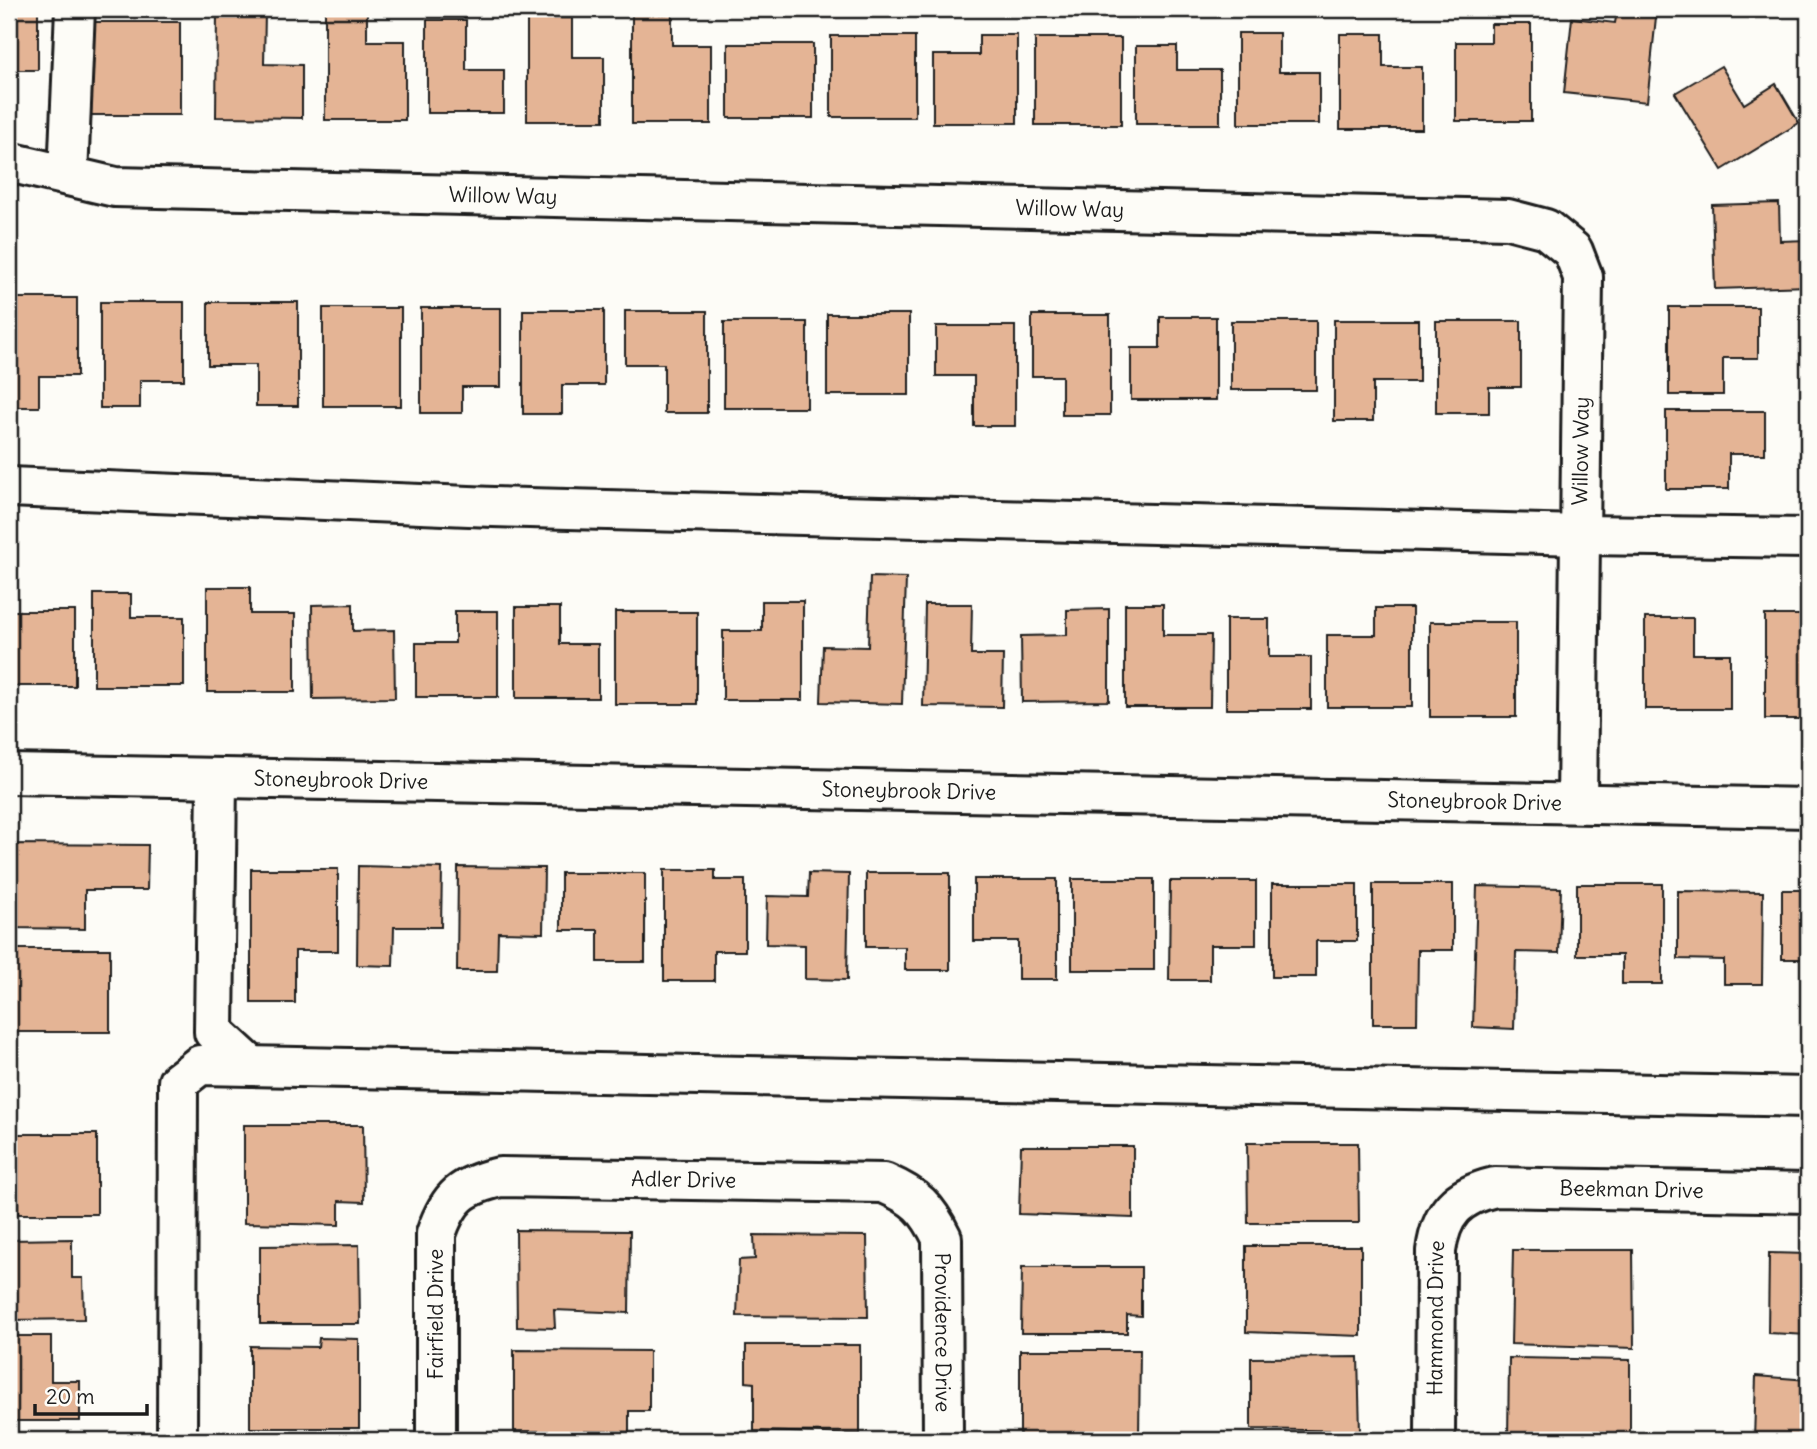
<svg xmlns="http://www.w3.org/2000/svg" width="1817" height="1449" font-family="Delius,sans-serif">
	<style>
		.building { fill: #e4b495; stroke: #1c1c1c; stroke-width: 2 }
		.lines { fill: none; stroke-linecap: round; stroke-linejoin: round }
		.minor-casing { stroke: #1c1c1c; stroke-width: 44 }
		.minor { stroke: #fdfcf7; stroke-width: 38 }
		.labels { text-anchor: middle; stroke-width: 6; stroke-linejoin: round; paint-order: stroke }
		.street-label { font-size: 21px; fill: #1c1c1c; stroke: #fdfcf7 }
	</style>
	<rect width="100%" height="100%" fill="#fdfcf7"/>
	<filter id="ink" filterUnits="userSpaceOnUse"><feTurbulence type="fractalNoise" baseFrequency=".0143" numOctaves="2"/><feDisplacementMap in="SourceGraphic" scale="14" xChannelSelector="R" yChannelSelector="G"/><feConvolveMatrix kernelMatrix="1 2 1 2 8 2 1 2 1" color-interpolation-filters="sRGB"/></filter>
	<g filter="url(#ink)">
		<!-- building -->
		<g class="building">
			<rect x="9" y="9" width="29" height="61"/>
			<polygon points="325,9 367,9 367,41 405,41 405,120 325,120"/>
			<polygon points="217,11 265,12 264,64 302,65 302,118 216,117"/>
			<polygon points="1617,12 1656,17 1647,102 1564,93 1572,18 1615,23"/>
			<polygon points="632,14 672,14 672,45 711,45 711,124 632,124"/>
			<polygon points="527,18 572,18 572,57 604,57 604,121 527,121"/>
			<polygon points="427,20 466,20 466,70 504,70 504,113 427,113"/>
			<rect x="89" y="22" width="91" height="93"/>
			<polygon points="1491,24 1531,24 1531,121 1456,121 1456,42 1491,42"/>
			<polygon points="1238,33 1279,33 1279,72 1319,72 1319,124 1238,124"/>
			<polygon points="1340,34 1383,34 1383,67 1422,67 1422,129 1340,129"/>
			<polygon points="979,35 1017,35 1017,123 933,123 933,55 979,55"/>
			<rect x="831" y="36" width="84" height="81"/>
			<rect x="1035" y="38" width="86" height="87"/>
			<rect x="728" y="44" width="85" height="74"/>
			<polygon points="1136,46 1177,46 1177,70 1220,70 1220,124 1136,124"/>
			<polygon points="1721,66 1744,104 1776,84 1799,123 1722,170 1675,93"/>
			<polygon points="1779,203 1780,241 1808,240 1808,286 1715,289 1712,205"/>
			<polygon points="9,298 77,298 77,376 39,376 39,407 9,407"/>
			<polygon points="100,302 184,302 184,380 140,380 140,408 100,408"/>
			<polygon points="208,302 298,302 298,406 256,406 256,365 208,365"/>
			<polygon points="1669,307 1758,307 1758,358 1723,358 1723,395 1669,395"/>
			<rect x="323" y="308" width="78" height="98"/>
			<polygon points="421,308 501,308 501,387 462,387 462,413 421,413"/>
			<polygon points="523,310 604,310 604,385 562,385 562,414 523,414"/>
			<polygon points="625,311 707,311 707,413 664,413 664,364 625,364"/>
			<rect x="827" y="314" width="82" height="81"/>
			<polygon points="1032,315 1110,315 1110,415 1062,415 1062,376 1032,376"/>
			<polygon points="1160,317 1216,317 1216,400 1131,400 1131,348 1160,348"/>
			<polygon points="1334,320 1419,320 1419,382 1373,382 1373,421 1334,421"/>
			<rect x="1231" y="321" width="85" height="69"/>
			<polygon points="1436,321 1521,321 1521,387 1489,387 1489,413 1436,413"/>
			<rect x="724" y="322" width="83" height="86"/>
			<polygon points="936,326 1015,326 1015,426 974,426 974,376 936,376"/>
			<polygon points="1666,411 1765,411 1765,454 1729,454 1729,489 1666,489"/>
			<polygon points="870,577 906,578 902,704 821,702 823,646 868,647"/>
			<polygon points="207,587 250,587 250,614 295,614 295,692 207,692"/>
			<polygon points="94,594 131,594 131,617 184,617 184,686 94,686"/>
			<polygon points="762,601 803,601 803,700 723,700 723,631 762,631"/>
			<polygon points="353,604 353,631 394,630 395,698 313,699 312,605"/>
			<polygon points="925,604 972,604 971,655 1003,655 1002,707 923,706"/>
			<polygon points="1125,604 1163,604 1163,635 1211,635 1210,707 1125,707"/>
			<polygon points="516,607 560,607 560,644 598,644 598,698 516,698"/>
			<polygon points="1376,608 1412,608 1412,707 1327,707 1327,635 1376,635"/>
			<polygon points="1109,609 1109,701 1022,702 1021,636 1067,635 1067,610"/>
			<rect x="9" y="611" width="66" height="75"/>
			<polygon points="455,611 498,611 498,697 416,697 416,643 455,643"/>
			<rect x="615" y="612" width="82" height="92"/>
			<rect x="1765" y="615" width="43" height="104"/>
			<polygon points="1645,618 1693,618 1693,654 1730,654 1730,709 1645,709"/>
			<polygon points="1226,619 1269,619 1269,657 1311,657 1311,709 1226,709"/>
			<rect x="1430" y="622" width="86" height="95"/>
			<polygon points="9,844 148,845 147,890 85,890 85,929 9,928"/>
			<polygon points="358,866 442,868 441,927 394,927 393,966 357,965"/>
			<polygon points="458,867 544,868 543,933 498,932 497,971 457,971"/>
			<polygon points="251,869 338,869 338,951 295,951 295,1003 251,1003"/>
			<polygon points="664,870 715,870 715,880 745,880 745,951 714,951 714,981 664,981"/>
			<polygon points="561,873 645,873 645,962 598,962 598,930 561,930"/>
			<polygon points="809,873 849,874 847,980 805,979 805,945 766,944 767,896 808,897"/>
			<polygon points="866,873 950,873 950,970 905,970 905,947 866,947"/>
			<polygon points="974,879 1057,879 1057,979 1018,979 1018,941 974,941"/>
			<rect x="1072" y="879" width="82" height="91"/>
			<polygon points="1170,881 1256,881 1256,945 1210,945 1210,980 1169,980"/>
			<polygon points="1272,884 1357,884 1357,941 1316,941 1316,977 1272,977"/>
			<polygon points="1373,884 1453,884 1453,950 1418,950 1417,1024 1373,1024"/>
			<polygon points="1577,884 1662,884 1662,984 1622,984 1622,955 1577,955"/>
			<polygon points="1477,886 1561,888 1559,953 1516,952 1514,1029 1473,1027"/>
			<rect x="1782" y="890" width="26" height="69"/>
			<polygon points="1678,891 1763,892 1762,984 1724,984 1724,960 1678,959"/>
			<rect x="9" y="949" width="101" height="83"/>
			<polygon points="244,1125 363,1125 364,1202 339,1201 339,1225 244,1223"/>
			<polygon points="9,1134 97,1134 97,1214 18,1214 18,1199 9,1199"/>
			<polygon points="1247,1143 1358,1143 1359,1223 1248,1223"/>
			<polygon points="1021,1146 1133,1146 1133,1218 1019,1214"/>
			<polygon points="516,1230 630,1231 629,1313 554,1310 555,1328 517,1327"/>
			<polygon points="754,1235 867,1236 868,1317 737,1316 739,1260 755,1259"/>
			<polygon points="72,1239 72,1278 83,1278 84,1319 9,1320 9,1240"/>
			<polygon points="359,1245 360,1324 260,1324 260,1246"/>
			<polygon points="1246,1246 1361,1246 1361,1336 1246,1332"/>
			<polygon points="1513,1250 1633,1250 1634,1348 1511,1344"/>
			<polygon points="1769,1253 1808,1254 1808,1335 1768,1333"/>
			<polygon points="1022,1267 1141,1267 1141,1316 1127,1315 1127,1333 1021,1333"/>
			<polygon points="9,1336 51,1336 51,1381 80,1381 80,1421 9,1421"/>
			<polygon points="319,1338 359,1339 359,1428 250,1428 250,1346 318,1347"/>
			<polygon points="746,1345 860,1345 860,1434 754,1431 754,1383 746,1382"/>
			<polygon points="514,1350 649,1351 649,1411 629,1411 629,1432 514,1431"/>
			<polygon points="1020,1350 1140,1350 1139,1437 1020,1437"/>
			<polygon points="1358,1357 1360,1431 1251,1429 1251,1358"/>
			<polygon points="1509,1358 1630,1360 1630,1440 1508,1440"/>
			<polygon points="1756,1376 1808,1380 1808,1440 1754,1440"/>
			<polygon points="9,1438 96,1439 96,1440 9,1440"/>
		</g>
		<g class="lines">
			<defs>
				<g id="minor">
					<path id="s1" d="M 9,162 L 115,187 L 1508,219 L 1546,229 L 1573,251 L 1583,277 L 1577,802"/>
					<polyline points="68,176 75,9"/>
					<polyline points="9,487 493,507 1581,535 1808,538"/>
					<path id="s2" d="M 9,774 L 1808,808"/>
					<polyline points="217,778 214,1032 250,1065"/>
					<polyline points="177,1440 178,1082 200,1065 1808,1097"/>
					<path id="s3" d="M 436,1440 L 436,1234 C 449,1196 462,1186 500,1177 L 884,1183 C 916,1197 927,1207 942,1238 L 943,1440"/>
					<path id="s4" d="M 1435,1440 L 1436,1251 C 1441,1213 1457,1196 1495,1187 L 1808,1193"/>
				</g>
			</defs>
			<!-- minor casing -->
			<use href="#minor" class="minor-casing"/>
			<!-- minor -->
			<use href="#minor" class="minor"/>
		</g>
	</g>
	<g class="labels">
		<!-- street labels -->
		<g class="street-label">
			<text dy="7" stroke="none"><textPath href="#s1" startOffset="497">Willow Way</textPath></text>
			<text dy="7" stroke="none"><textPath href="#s1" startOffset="1064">Willow Way</textPath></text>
			<text transform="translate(1581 451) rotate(-89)" y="7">Willow Way</text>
			<text dy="7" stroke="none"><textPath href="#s2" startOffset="332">Stoneybrook Drive</textPath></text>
			<text dy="7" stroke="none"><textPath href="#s2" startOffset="900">Stoneybrook Drive</textPath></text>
			<text dy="7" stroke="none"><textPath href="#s2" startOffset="1466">Stoneybrook Drive</textPath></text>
			<text dy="7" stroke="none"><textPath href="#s3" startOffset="481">Adler Drive</textPath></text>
			<text dy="7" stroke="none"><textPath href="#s4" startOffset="420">Beekman Drive</textPath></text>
			<text transform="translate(436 1314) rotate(-90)" y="7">Fairfield Drive</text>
			<text dy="7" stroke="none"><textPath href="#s4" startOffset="122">Hammond Drive</textPath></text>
			<text dy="7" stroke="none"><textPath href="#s3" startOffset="858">Providence Drive</textPath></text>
		</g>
	</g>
	<!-- margin -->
	<rect width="1817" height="1449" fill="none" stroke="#fdfcf7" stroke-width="35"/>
	<rect x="18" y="18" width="1782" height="1414" fill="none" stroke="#1c1c1c" stroke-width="2.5" filter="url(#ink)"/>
	<!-- scale -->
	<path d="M35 1404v10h112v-10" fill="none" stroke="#1c1c1c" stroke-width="3.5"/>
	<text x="46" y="1404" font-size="21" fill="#1c1c1c" stroke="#fdfcf7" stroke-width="5" paint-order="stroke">20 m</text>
</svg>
